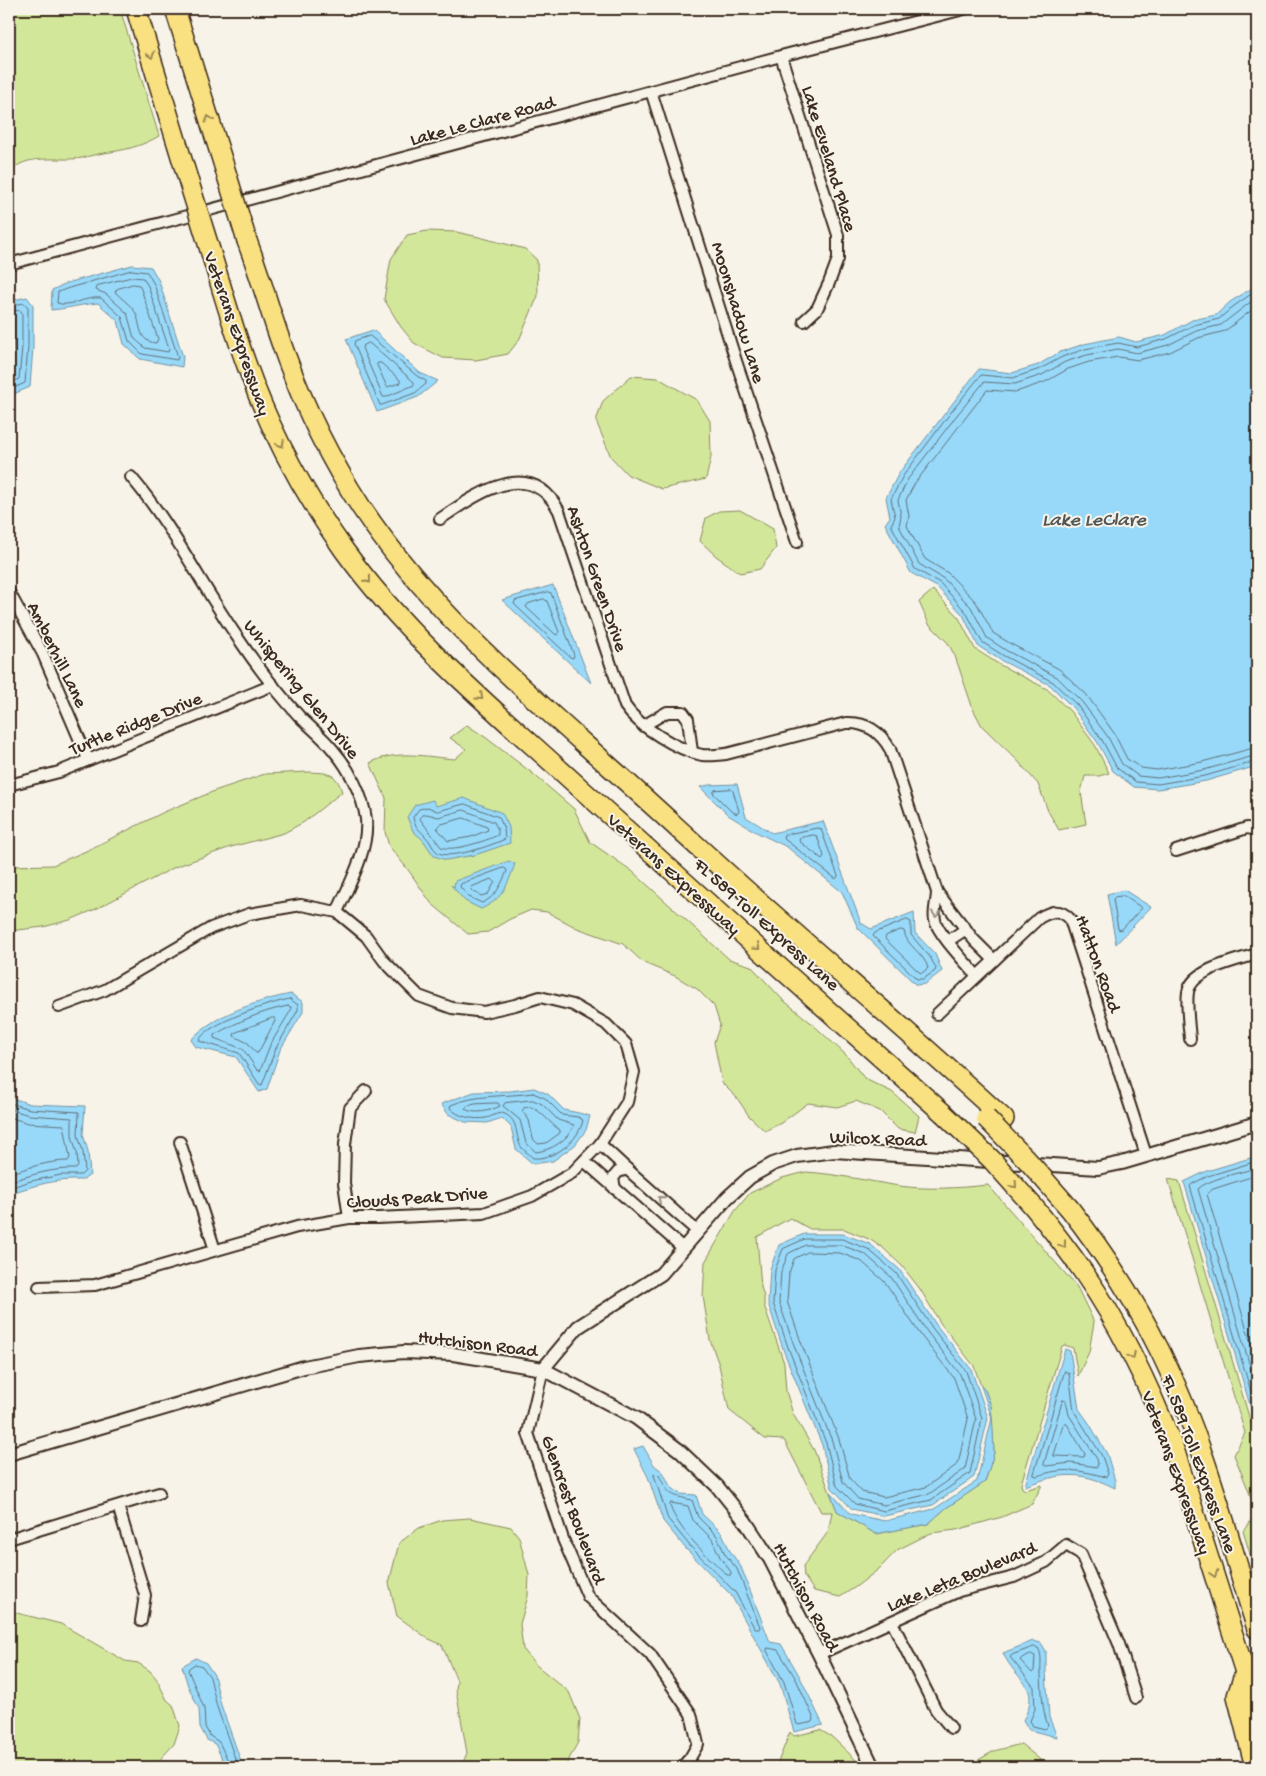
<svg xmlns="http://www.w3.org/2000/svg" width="1266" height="1776" font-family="'Gochi Hand',sans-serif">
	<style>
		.green { fill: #d3e79b; stroke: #87885c; fill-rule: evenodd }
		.water { fill: #98d9fa; stroke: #7393a2 }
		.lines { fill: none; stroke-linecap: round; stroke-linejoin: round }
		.shore { stroke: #607076; stroke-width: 1 }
		.minor-casing { stroke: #3b2a1e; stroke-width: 14 }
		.tertiary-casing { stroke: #3b2a1e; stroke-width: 16 }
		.motorway-casing { stroke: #3b2a1e; stroke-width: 22 }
		.minor { stroke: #f7f3e8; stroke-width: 10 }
		.tertiary { stroke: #f7f3e8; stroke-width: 12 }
		.motorway { stroke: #f9e181; stroke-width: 19 }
		.motorway-bridge-casing { stroke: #3b2a1e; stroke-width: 22; stroke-linecap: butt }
		.motorway-bridge { stroke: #f9e181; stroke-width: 19 }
		.oneway { stroke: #9a8650 }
		.oneway2 { stroke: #998e83 }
		.labels { text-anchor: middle; stroke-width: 4; stroke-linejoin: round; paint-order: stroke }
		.street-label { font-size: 19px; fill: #3b2a1e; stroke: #f7f3e8 }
		.water-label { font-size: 20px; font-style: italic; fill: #525655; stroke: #f7f3e8 }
	</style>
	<rect width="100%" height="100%" fill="#f7f3e8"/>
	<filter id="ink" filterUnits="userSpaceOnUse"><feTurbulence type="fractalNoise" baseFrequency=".02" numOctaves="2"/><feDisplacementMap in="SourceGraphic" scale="10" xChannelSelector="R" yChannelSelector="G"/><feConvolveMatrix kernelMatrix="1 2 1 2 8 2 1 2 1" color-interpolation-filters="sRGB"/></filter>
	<g filter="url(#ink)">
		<!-- green -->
		<g class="green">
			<path d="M 9,9 L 120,9 L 159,136 C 140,147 125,150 104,153 C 97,154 89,156 82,158 C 58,162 26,152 9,173 Z"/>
			<polygon points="427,231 456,232 479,237 525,249 537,260 538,296 519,340 508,354 476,360 443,358 414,343 401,327 384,299 391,259 407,235"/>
			<polygon points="631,376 658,378 697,400 710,421 711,457 706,479 662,489 628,475 611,457 596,421 603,401"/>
			<polygon points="740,510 773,529 776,548 760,569 740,573 716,556 700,541 706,518 719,511"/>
			<polygon points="933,590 959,618 975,649 1000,665 1047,689 1070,711 1095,745 1109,773 1099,776 1085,776 1081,792 1086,824 1059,830 1048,811 1038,784 1017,760 982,726 973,709 955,656 948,643 929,624 919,602"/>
			<path d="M 467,725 L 485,737 L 532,773 L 574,809 L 590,842 L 632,871 L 729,959 L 751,966 L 782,999 L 810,1022 L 846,1055 L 865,1079 L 892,1092 L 919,1116 L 915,1132 L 898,1129 L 880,1111 L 856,1101 L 837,1107 L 808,1103 L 781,1123 L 765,1131 L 749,1116 L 737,1098 L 722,1083 L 714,1042 L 720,1025 L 714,1006 L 697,989 L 675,976 L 644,963 L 623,944 L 577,928 L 547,912 L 531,910 L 510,919 L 488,932 L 468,934 L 431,903 L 409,871 L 389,846 L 385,832 L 386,798 L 370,763 C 396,749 426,757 455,759 L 466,749 L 450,738 Z"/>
			<path d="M 307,772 C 327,773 336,771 342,792 L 304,822 L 284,833 L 231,847 L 175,867 L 96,909 L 70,920 L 43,927 L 9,931 L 9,866 L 53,865 L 86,851 L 164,812 L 217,790 L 265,774 Z"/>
			<path d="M 806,1172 C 837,1174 868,1181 899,1186 C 929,1190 958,1188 988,1185 L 1077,1287 L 1094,1322 L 1089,1352 L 1078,1376 L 1073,1348 L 1065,1345 L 1062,1346 L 1021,1484 L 1022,1488 L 1025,1490 L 1042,1485 L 1032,1504 L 1002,1517 L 956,1530 L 931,1533 L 897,1550 L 880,1568 L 857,1586 L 840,1597 L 814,1591 L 804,1576 L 803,1566 L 828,1532 L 832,1512 L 821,1512 L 784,1440 L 765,1439 L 729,1410 L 719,1365 L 710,1340 L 703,1296 L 705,1262 L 735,1211 L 750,1193 L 782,1178 ZM 790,1218 L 810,1229 L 844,1229 L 871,1240 L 879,1246 L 881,1246 L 902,1266 L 920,1289 L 941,1324 L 974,1366 L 981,1386 L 985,1390 L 991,1406 L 994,1453 L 985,1482 L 946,1508 L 928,1524 L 876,1534 L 837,1511 L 814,1450 L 793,1414 L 786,1391 L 784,1363 L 764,1305 L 764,1297 L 761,1287 L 757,1237 Z"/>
			<polygon points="1168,1179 1179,1181 1255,1437 1257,1439 1257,1577 1243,1531 1257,1513 1246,1484 1234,1455 1245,1433"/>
			<polygon points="470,1518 511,1527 519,1537 529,1575 528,1596 520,1624 523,1649 536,1665 569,1692 580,1719 578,1742 565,1767 463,1767 462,1765 467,1753 456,1690 457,1681 442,1645 427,1638 397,1616 389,1583 399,1543 419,1528 442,1520"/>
			<polygon points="9,1611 61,1624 125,1661 138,1663 150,1671 156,1678 167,1700 173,1705 180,1726 174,1744 154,1766 152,1767 9,1767"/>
			<polygon points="820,1730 832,1737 859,1763 861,1767 776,1767 790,1732 794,1736"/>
			<polygon points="1021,1744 1049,1767 966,1767 994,1751"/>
		</g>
		<!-- water -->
		<g class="water">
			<path d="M 132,265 L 151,267 L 159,281 L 183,357 L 182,367 L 140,359 L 124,344 L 118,321 L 98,303 C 82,304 67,309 51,310 L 52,290 L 67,283 Z"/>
			<polygon points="1257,285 1257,766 1206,781 1158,789 1134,787 1113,771 1098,743 1073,708 1050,685 1002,661 978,646 963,615 937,587 911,573 885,524 890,517 886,498 899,473 979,369 1012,373 1038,365 1060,352 1084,344 1119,337 1136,342 1165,335 1192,320 1216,315 1230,302"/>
			<polygon points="27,297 33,305 33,347 30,387 9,396 9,301"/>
			<polygon points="373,330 420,373 438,381 418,397 377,412 346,339"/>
			<polygon points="553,585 591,683 502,600"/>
			<polygon points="737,784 746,817 772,833 823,821 861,923 871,929 914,912 915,933 935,954 942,971 925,984 916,985 858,928 842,892 787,847 756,832 728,815 700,787 709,785"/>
			<polygon points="464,798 502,813 509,827 510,843 475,855 446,860 434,856 423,840 413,831 407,817 415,805 433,800 436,806"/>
			<path d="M 509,861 L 515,864 C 507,886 503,899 481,909 L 465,901 L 451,885 L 454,887 L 455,881 Z"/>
			<polygon points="1124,890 1151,907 1116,944 1107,894"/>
			<path d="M 291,994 L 303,1002 L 303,1012 L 280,1050 L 267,1089 L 259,1092 L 236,1057 L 196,1047 L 191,1040 C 212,1015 260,1000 291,994 Z"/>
			<polygon points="534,1088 548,1094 564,1110 579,1113 590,1116 586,1130 575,1145 553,1161 533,1164 516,1149 511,1127 502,1118 487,1123 465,1122 448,1114 441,1104 474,1092 511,1091"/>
			<path d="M 9,1097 L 30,1104 L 85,1106 L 83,1134 L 88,1151 L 90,1175 L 83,1180 C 55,1179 35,1185 9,1194 Z"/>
			<polygon points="1257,1156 1257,1429 1184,1182 1207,1171"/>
			<polygon points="804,1234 843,1234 870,1244 899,1269 937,1326 971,1369 988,1418 974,1477 933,1505 884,1516 852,1509 832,1488 822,1445 784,1352 768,1303 770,1269 779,1245"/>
			<path d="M 1065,1349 L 1070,1351 L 1079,1409 L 1089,1423 L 1107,1454 L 1115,1481 L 1115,1488 C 1079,1470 1061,1473 1025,1486 Z"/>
			<polygon points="981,1386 985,1390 991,1406 993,1428 994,1453 985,1482 946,1508 928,1524 876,1534 837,1511 830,1492 851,1514 885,1521 934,1509 977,1481 992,1418"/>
			<polygon points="643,1446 654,1465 663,1472 670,1486 680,1494 696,1495 702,1514 722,1533 730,1551 741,1567 770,1642 781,1644 800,1677 823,1725 794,1732 780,1684 731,1595 686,1549 663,1521 648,1477 634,1449"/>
			<path d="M 1033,1641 L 1041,1643 L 1046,1651 L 1046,1672 L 1049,1717 L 1057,1737 L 1029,1730 L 1023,1720 C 1043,1685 1015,1681 1003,1653 Z"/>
			<polygon points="196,1658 206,1663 214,1675 221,1705 243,1767 226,1767 215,1744 207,1740 200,1727 199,1709 188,1686 182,1666"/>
		</g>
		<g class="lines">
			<!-- shore -->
			<g class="shore">
				<path d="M 132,270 L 147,272 L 154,284 L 178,357 L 177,360 L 142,354 L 129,341 L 122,317 L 101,298 C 86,296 69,308 57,303 L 58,292 L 69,288 Z"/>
				<polygon points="132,277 143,278 148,286 169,349 168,352 145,348 134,338 127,313 106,294 96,290 97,286"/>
				<path d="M 133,284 L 139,285 L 141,289 L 158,339 L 156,343 C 135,341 143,321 133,309 C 128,303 121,298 115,292 L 117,289 Z"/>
				<polyline points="1257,290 1234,306 1219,319 1194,325 1166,339 1137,347 1118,343 1085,349 1062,357 1040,369 1013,378 981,375 952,411 903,476 891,499 895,517 891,525 915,569 940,583 966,612 982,642 1004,656 1053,682 1077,705 1102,740 1117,768 1136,782 1158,784 1205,776 1257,761"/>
				<polyline points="1257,297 1221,325 1196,331 1168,345 1137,353 1118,349 1087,355 1065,362 1042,375 1015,384 984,382 957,415 908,479 898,500 901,516 899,526 919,564 944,579 971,607 987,638 1007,651 1057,677 1082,702 1108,737 1122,764 1138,776 1158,778 1204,770 1257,755"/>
				<polyline points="9,306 24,303 28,307 28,347 25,383 9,390"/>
				<polyline points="1257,306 1225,331 1198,338 1170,352 1138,360 1118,357 1089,362 1068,369 1045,382 1016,392 987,390 915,483 906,500 909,516 907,526 925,559 948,573 976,602 993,633 1011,644 1059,669 1086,694 1114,733 1127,759 1141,768 1157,770 1202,762 1257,747"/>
				<polyline points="9,312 20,310 22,313 22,347 19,379 9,384"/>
				<polyline points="9,320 13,320 14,322 12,373 9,376"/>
				<polygon points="370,336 417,376 426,381 426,384 415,393 382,405 380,405 354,344 355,341"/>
				<polygon points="369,343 414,382 414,385 386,397 383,397 362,348 363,346"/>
				<polygon points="378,363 381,363 400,380 400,383 387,387 377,365"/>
				<polygon points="548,592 551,593 574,655 573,658 570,657 514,604 515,601"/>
				<polygon points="544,599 547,601 559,632 557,635 555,634 526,607 528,604"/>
				<polygon points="731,789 733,791 739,811 737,814 731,811 713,793 715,790"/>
				<path d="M 465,804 L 499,817 L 504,829 L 505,839 C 493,845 448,861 437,852 C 432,848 430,840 425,836 C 419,829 414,826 413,817 L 419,809 L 428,807 L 437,811 Z"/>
				<path d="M 464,810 L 494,822 L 498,830 L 498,835 C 486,841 453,852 441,847 L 420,819 L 422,815 L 427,814 L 438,817 Z"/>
				<polygon points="464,818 487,827 488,830 471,837 448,841 437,828 439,825"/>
				<polygon points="818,828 821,829 838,876 836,879 783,838 784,835"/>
				<polygon points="814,835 817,836 824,856 822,859 799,841 800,838"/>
				<path d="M 504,868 L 506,869 L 507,871 C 501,885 496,897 482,903 L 469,897 L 460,887 L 461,884 Z"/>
				<polygon points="492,879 495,882 488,894 481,896 471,890 472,887"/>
				<polygon points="1124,896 1142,908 1121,930 1118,929 1113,899 1115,897"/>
				<polygon points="907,920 911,922 911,935 930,957 936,968 935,971 923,979 917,979 873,936 875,933"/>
				<path d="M 901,930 L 904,931 C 906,946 924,953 928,968 L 922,973 L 919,972 L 885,939 L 886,936 Z"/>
				<path d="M 290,999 L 298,1005 L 298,1010 L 276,1048 L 262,1085 L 259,1084 L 239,1053 L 199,1041 C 204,1024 272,1002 290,999 Z"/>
				<path d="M 288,1006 L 291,1007 L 291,1010 L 270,1045 L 260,1071 L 257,1070 L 243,1049 L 214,1038 L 214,1035 C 237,1022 262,1011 288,1006 Z"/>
				<polygon points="272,1018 275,1018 275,1021 258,1053 256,1053 248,1043 234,1036 235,1033"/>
				<path d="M 533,1093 L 545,1098 L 562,1115 L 578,1117 L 583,1120 C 579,1141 554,1160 533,1158 C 530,1155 525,1151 522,1148 C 514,1137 520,1121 505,1114 C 499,1111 492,1117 486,1118 C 474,1120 458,1117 450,1108 L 451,1105 C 476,1094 506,1097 533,1093 Z"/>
				<path d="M 533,1100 L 542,1104 L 558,1120 L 574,1125 C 568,1140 552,1150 536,1152 L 526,1143 L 520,1120 L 503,1106 L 505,1103 Z"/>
				<polyline points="9,1103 30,1109 79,1112 78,1135 83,1152 85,1171 81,1175 61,1175 31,1181 9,1188"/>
				<path d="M 493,1103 L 498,1103 L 500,1106 C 490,1111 475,1115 465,1109 L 467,1106 L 475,1104 Z"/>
				<path d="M 531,1107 C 542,1111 550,1124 560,1130 L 560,1133 L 546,1143 L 538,1144 L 533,1139 L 529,1120 L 522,1111 L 524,1108 Z"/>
				<path d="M 9,1109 L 29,1115 L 72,1118 L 72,1136 L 77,1153 L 78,1166 L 76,1169 C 53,1168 31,1175 9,1182"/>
				<path d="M 9,1117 L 28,1123 L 64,1125 L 70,1158 L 68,1161 C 48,1161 27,1168 9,1174"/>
				<polyline points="1257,1161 1208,1176 1192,1184 1190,1186 1257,1412"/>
				<path d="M 1257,1168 C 1242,1172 1208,1179 1198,1189 L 1257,1390"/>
				<polyline points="1257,1175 1213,1189 1207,1194 1257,1364"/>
				<polygon points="805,1239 842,1239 868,1249 896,1273 933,1329 966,1371 982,1418 970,1473 931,1500 884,1511 855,1504 837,1486 826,1443 789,1350 773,1303 775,1270 783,1249"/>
				<polygon points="806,1245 841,1245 865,1254 891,1277 928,1333 960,1374 976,1419 965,1469 929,1494 884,1505 858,1499 843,1482 832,1441 795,1348 779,1302 781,1272 788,1254"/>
				<polygon points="808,1252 840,1253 861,1261 885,1282 922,1337 954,1378 968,1419 958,1464 926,1487 884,1497 862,1492 850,1479 839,1439 802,1345 787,1301 789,1273 794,1259"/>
				<path d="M 1065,1371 L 1069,1373 L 1074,1411 L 1102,1456 L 1108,1474 L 1106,1477 C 1080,1470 1063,1467 1037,1476 L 1034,1475 Z"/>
				<polygon points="1063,1400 1066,1401 1069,1415 1097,1459 1098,1464 1097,1467 1071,1463 1046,1466 1044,1465"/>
				<polygon points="1064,1424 1067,1424 1085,1454 1084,1457 1054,1456"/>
				<path d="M 654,1474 L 659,1475 C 669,1496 670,1495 692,1500 L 698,1517 L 717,1536 L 725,1554 L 737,1569 L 760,1627 L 759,1629 L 755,1629 L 735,1592 L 690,1546 L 668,1519 Z"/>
				<path d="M 671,1503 L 688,1506 L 693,1520 L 712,1539 L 720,1557 L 731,1572 L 731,1575 L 727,1575 C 708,1556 679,1532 670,1506 Z"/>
				<path d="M 1034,1647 L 1038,1648 C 1043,1656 1040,1665 1041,1675 C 1042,1692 1042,1710 1048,1726 L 1045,1729 L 1033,1726 L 1030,1721 L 1035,1709 L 1034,1687 L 1010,1657 L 1012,1655 Z"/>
				<polygon points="768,1648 778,1650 796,1679 814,1719 813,1722 799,1725 797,1724 784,1682 767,1651"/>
				<polygon points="1031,1654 1035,1656 1034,1671 1032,1673 1020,1660 1022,1658"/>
				<polyline points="231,1767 219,1742 210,1736 205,1727 204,1708 188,1670 189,1668 195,1664 202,1666 210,1677 217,1707 238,1767"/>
			</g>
			<defs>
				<g id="minor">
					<polyline points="781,56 838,235 838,259 829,283 817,309 804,321"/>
					<polyline points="651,91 737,364 797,542"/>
					<polyline points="9,264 781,56 964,9"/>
					<path d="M 131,477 C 173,526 201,585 238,638 C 256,665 277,692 299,716 C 311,728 324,738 334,751 C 349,768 363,796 366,819 C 369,850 349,885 337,912"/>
					<path d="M 440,519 C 476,495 530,455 559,511 L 625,706 C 639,727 678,750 702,755 C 710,756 718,755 726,754 L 846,723 C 866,722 880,731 890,749 L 937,892"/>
					<polyline points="9,592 43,654 88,759"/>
					<polyline points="643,726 667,712 683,712 688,719 692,752"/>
					<polyline points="9,785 59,772 273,685"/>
					<polyline points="1176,851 1247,828 1257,830"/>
					<polyline points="948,941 966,929"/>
					<path d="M 977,976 C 967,964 937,933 935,920 C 933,911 937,901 937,892 L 974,940 L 994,960"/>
					<path d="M 937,1014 L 1039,918 C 1051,911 1060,908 1070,919 L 1146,1155"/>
					<path d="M 1190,1039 C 1189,1027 1186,1004 1188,992 C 1192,969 1238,960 1257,954"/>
					<polyline points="180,1142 215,1250"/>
					<polyline points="600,1144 627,1169 698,1232"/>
					<polyline points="584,1161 683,1248"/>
					<polyline points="615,1189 613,1178 618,1172 627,1169"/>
					<polyline points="349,1218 344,1183 345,1144 350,1108 366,1091"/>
					<polyline points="39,1287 95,1285 297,1227 349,1218 378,1218 484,1213 532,1196 572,1173 600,1144 627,1102 634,1072 626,1044 606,1024 573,1005 540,997 515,1005 484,1012 452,1008 419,996 384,961 366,936 337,912 301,905 249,914 211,928 105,990 59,1007"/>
					<polyline points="543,1369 528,1433 563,1539 588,1597 650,1654 691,1714 698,1744 690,1758 682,1767"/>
					<polyline points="118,1506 145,1595 141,1621"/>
					<polyline points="9,1539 159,1493"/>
					<polyline points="892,1622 936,1710 951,1728"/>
					<polyline points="819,1654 959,1591 1014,1577 1046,1562 1066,1545 1081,1554 1119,1644 1136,1698"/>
				</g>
				<g id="tertiary">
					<polyline points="543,1369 578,1327 661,1274 727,1198 750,1177 773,1164 797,1156 834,1151 1098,1168 1122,1163 1257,1123"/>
					<polyline points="9,1454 304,1367 359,1356 404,1352 453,1354 543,1369 636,1418 679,1450 717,1486 745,1521 770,1559 819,1654 873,1767"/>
				</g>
				<g id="motorway">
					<polyline points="136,9 187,176"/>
					<polyline points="175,9 224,166"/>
					<path d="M 247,241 C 262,280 272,320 287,359 C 306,411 331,461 361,507 C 428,608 521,687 610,767 C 665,816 718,866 773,914 C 850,982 928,1049 1004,1119"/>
					<path d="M 210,250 C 222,289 233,328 247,366 C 270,431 304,494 344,550 C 410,641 498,713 580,788 C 701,897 821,1005 943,1113"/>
					<path d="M 1033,1206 C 1051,1228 1068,1250 1084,1273 C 1122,1328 1151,1390 1175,1452 L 1257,1710"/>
					<path d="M 1070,1209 C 1105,1254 1136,1302 1161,1353 C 1204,1441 1228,1536 1257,1629"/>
					<polyline points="1245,1672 1237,1696 1255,1767"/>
				</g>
			</defs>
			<!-- minor casing -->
			<use href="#minor" class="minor-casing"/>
			<!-- tertiary casing -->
			<use href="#tertiary" class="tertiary-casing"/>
			<!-- motorway casing -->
			<use href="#motorway" class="motorway-casing"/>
			<!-- minor -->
			<use href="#minor" class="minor"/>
			<!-- tertiary -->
			<use href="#tertiary" class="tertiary"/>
			<!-- motorway -->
			<use href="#motorway" class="motorway"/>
			<defs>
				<g id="motorway-bridge">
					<polyline points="224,166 247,241"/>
					<polyline points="187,176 210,250"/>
					<polyline points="943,1113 991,1159 1033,1206"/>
					<polyline points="986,1118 1028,1161 1070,1209"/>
				</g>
			</defs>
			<!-- motorway-bridge casing -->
			<use href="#motorway-bridge" class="motorway-bridge-casing"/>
			<!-- motorway-bridge -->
			<use href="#motorway-bridge" class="motorway-bridge"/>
		</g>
		<!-- one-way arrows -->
		<defs><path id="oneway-chevron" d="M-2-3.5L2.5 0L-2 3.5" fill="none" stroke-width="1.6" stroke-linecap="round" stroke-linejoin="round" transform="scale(1.25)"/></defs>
		<g class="oneway">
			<use href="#oneway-chevron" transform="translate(151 55) rotate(73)"/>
			<use href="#oneway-chevron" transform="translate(209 119) rotate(-107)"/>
			<use href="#oneway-chevron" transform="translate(281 444) rotate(62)"/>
			<use href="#oneway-chevron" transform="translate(368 580) rotate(52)"/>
			<use href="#oneway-chevron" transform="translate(480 697) rotate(42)"/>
			<use href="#oneway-chevron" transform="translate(757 947) rotate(42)"/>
			<use href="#oneway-chevron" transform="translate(1014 1185) rotate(48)"/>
			<use href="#oneway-chevron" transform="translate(1063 1245) rotate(53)"/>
			<use href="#oneway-chevron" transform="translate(1132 1356) rotate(63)"/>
			<use href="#oneway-chevron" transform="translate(1214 1574) rotate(72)"/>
		</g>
		<g class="oneway2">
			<use href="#oneway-chevron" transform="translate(936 914) rotate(94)"/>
			<use href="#oneway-chevron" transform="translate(661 1199) rotate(-139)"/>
		</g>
	</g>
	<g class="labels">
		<!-- street labels -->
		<g class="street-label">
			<text transform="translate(482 119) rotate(-15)" y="7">Lake Le Clare Road</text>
			<text transform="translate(831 158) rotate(73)" y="7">Lake Eveland Place</text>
			<text transform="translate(740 312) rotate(73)" y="7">Moonshadow Lane</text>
			<text transform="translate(239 333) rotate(71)" y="7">Veterans Expressway</text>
			<text transform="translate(599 578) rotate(71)" y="7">Ashton Green Drive</text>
			<text transform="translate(59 654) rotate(64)" y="7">Amberhill Lane</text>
			<text transform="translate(303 688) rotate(51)" y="7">Whispering Glen Drive</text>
			<text transform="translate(135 722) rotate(-22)" y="7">Turtle Ridge Drive</text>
			<text transform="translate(675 873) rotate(42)" y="7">Veterans Expressway</text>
			<text transform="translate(768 923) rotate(42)" y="7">FL 589 Toll Express Lane</text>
			<text transform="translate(1100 963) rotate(70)" y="7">Hatton Road</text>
			<text transform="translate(878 1137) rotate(2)" y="7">Wilcox Road</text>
			<text transform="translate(417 1196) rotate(-4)" y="7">Clouds Peak Drive</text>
			<text transform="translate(478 1342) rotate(7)" y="7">Hutchison Road</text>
			<text transform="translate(1201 1463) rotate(70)" y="7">FL 589 Toll Express Lane</text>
			<text transform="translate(1178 1472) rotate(70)" y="7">Veterans Expressway</text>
			<text transform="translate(575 1509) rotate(70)" y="7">Glencrest Boulevard</text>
			<text transform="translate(961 1575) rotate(-22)" y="7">Lake Leta Boulevard</text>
			<text transform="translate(808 1596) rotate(62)" y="7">Hutchison Road</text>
		</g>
		<!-- water labels -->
		<g class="water-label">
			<text x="1094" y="525">Lake LeClare</text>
		</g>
	</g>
	<!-- margin -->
	<rect width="1266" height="1776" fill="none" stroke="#f7f3e8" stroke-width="30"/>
	<rect x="15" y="15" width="1236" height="1746" fill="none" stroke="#3b2a1e" stroke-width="2" filter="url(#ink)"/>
</svg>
